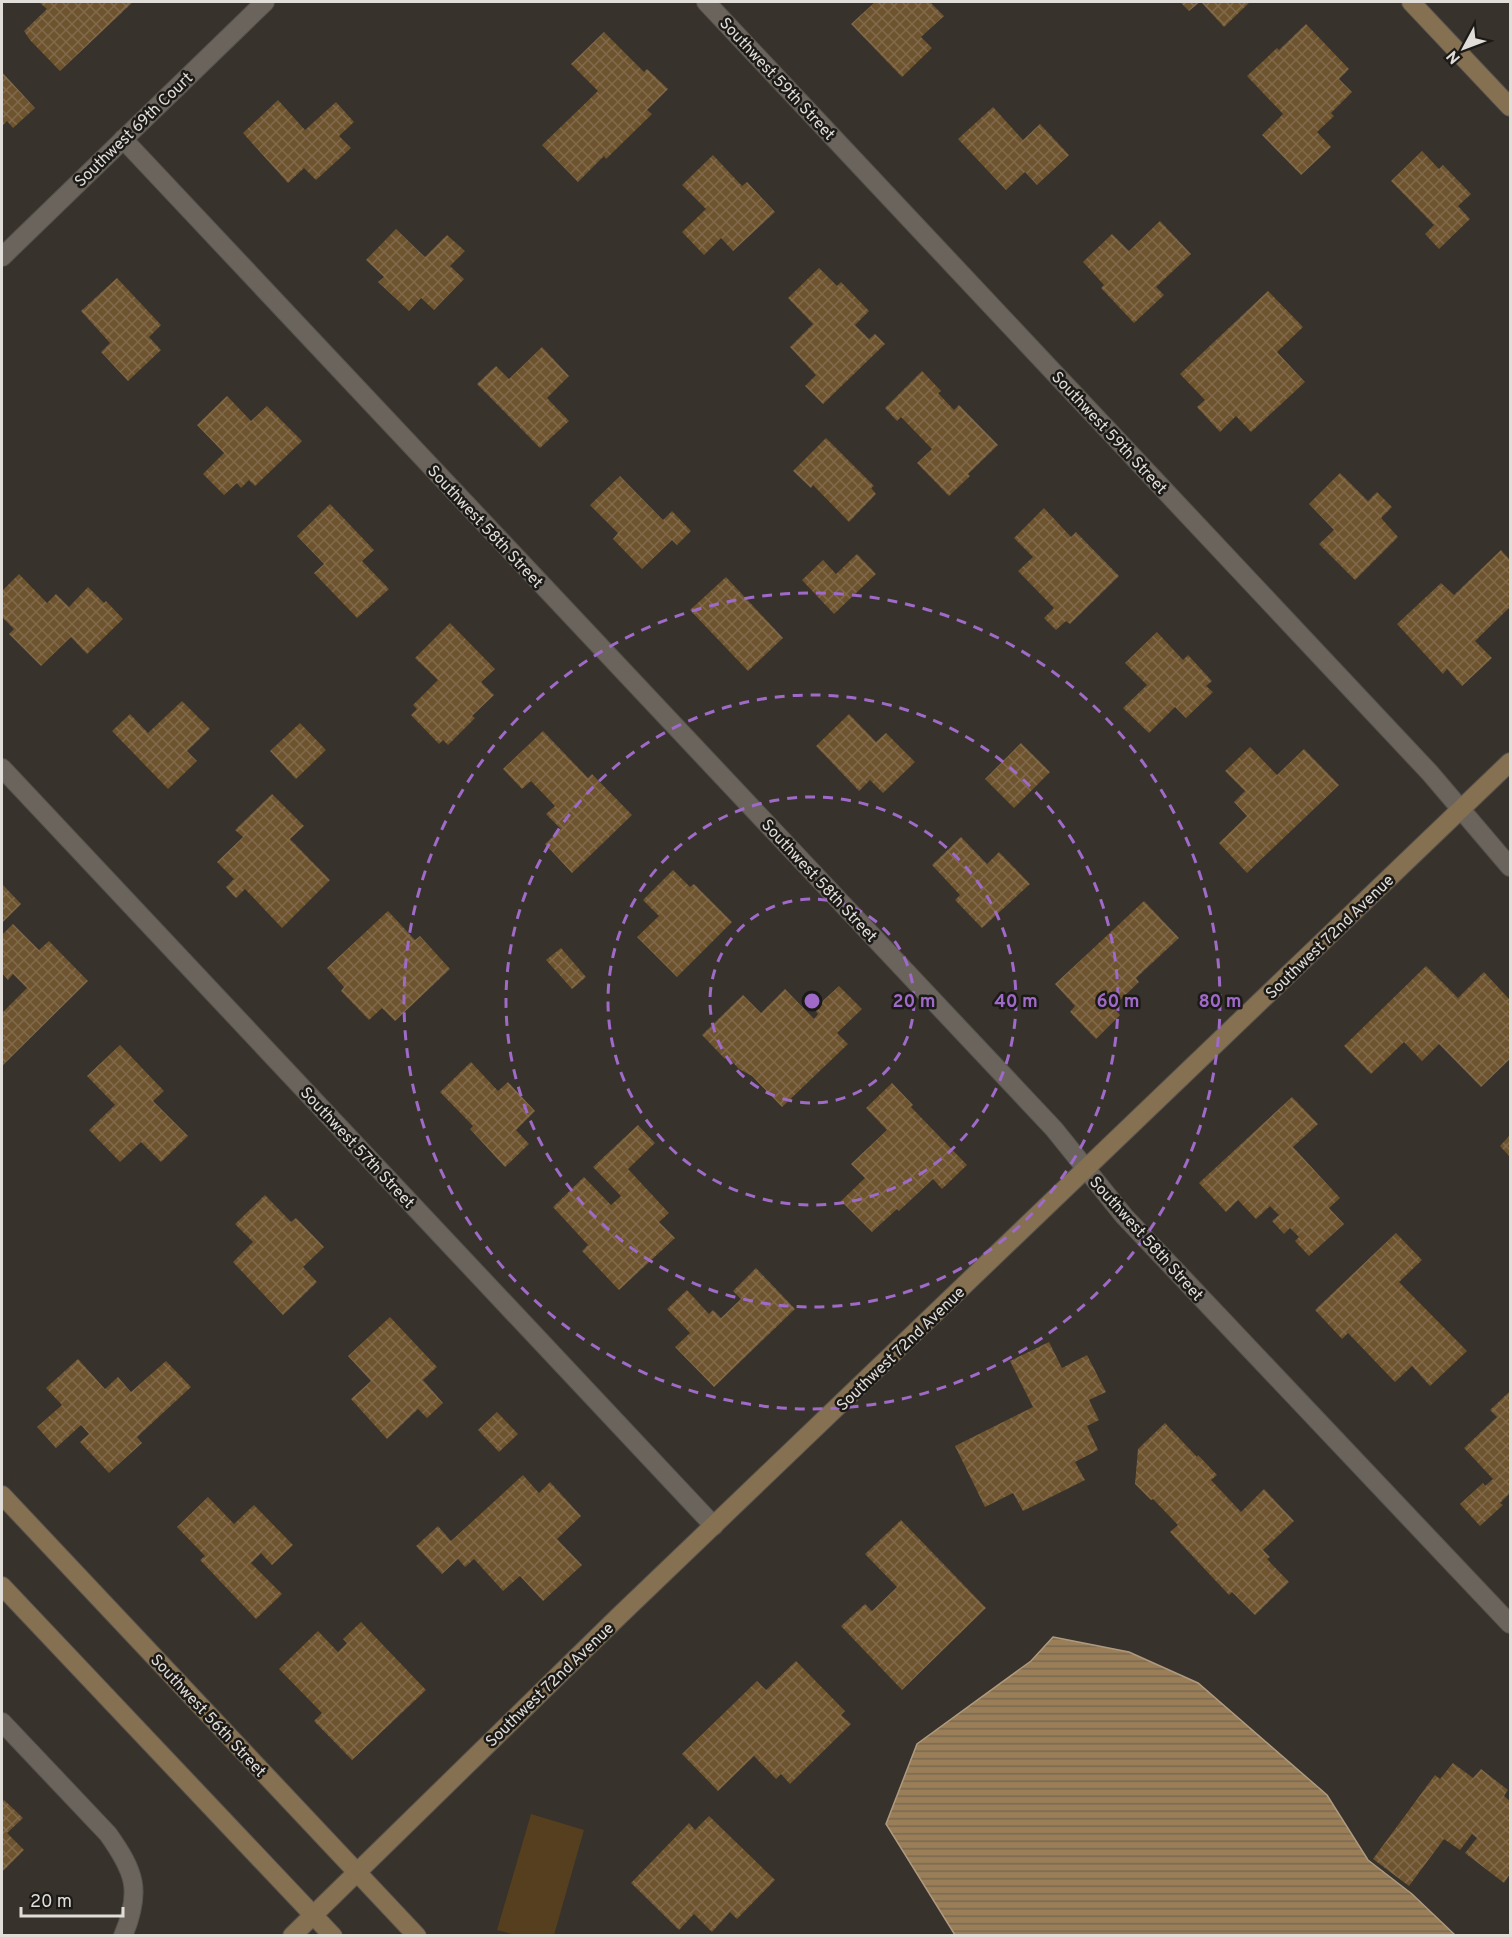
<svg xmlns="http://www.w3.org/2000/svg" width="1512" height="1937" font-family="Overpass,sans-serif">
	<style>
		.green { fill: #553f1e }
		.water { fill: url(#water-rules); stroke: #af9a7f; stroke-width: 1.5 }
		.building { fill: url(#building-cross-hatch) }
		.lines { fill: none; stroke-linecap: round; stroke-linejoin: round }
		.street-casing { stroke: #55514b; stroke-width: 20 }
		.secondary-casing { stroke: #55514b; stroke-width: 20 }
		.street { stroke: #6a645d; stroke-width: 18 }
		.secondary { stroke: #857051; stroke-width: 18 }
		.ring { fill: none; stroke: #9f6ac8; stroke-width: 3; stroke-dasharray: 10 8 }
		.labels { text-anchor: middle; stroke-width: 5; stroke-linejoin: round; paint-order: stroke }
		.street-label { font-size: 16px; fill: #e1ddd9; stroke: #1c1a17 }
		.centre { fill: #9f6ac8; stroke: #1c1a17; stroke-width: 3 }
		.ring-label { font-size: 18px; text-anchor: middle; font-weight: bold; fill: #9f6ac8; stroke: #1c1a17; stroke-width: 5; stroke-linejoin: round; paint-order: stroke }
	</style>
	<defs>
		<pattern id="water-rules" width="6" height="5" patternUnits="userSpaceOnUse" patternTransform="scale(1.5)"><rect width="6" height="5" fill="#997e58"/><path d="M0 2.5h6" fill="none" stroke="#7b6950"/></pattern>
		<pattern id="building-cross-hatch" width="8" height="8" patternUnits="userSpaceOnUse" patternTransform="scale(1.5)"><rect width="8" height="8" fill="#6d532e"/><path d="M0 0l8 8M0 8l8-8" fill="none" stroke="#826b4c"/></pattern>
	</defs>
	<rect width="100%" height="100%" fill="#37322b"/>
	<!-- green -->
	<polygon class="green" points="531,1814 584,1830 554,1935 515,1935 497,1930"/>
	<!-- water -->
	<polygon class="water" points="1053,1637 1129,1652 1198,1683 1327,1795 1368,1860 1412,1894 1455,1935 955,1935 886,1824 917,1744 1031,1661"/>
	<!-- building -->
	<g class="building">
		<polygon points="39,2 133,2 60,71 30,40 24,31 47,9"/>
		<polygon points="875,2 930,2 944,16 921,37 932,48 902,77 851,24"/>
		<polygon points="1180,2 1200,2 1189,11"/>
		<polygon points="1201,2 1250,2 1224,27"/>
		<polygon points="1306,24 1349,69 1339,79 1352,92 1331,113 1334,116 1317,132 1331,147 1301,175 1262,135 1283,114 1247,76 1277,48 1279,50"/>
		<polygon points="604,32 644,72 647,69 668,89 647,110 652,114 606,159 604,156 578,182 542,145 598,91 571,64"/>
		<polygon points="2,72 35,108 13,128 7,121 2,126"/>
		<polygon points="278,100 305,130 336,102 354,122 339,136 351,148 316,180 304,168 288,183 243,133"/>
		<polygon points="993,107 1023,140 1040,124 1069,155 1037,185 1025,172 1006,190 958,139"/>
		<polygon points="1422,151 1439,169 1443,165 1471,194 1458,206 1470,219 1439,249 1425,234 1434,225 1391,181"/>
		<polygon points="713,155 742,186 747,182 775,212 733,251 721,238 704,255 682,232 706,209 682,185"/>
		<polygon points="1160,221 1191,254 1156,287 1164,295 1134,323 1101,288 1104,285 1083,262 1112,234 1129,251"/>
		<polygon points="396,229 425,257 447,235 465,251 450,266 464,279 434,310 421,298 409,311 378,282 384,277 366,260"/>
		<polygon points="819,268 837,286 841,282 869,311 855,325 869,339 875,334 885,344 823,404 805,386 816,375 790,347 813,324 788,298"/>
		<polygon points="117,278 161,325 149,337 161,350 128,381 101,352 110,343 81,311"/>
		<polygon points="1268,291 1303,327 1277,352 1305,382 1251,432 1236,416 1220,432 1197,407 1205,400 1180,374"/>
		<polygon points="542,347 569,376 547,398 569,421 540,448 477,384 496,366 509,379"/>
		<polygon points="922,371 941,391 938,393 954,410 959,405 998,445 968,474 970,476 949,496 917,463 932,449 901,417 897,421 885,408"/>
		<polygon points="227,396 251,421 267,406 302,441 255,486 249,480 241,488 237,483 224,495 203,474 224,453 197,425"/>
		<polygon points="826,438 874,486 871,488 876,494 849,522 813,485 811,488 793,471"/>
		<polygon points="1340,473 1368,501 1377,492 1392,507 1381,518 1398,537 1355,580 1319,544 1334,530 1309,504"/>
		<polygon points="620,476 663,520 672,511 691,531 677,545 672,540 642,569 613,539 618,533 590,505"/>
		<polygon points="330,504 374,550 362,561 389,589 357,618 314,573 324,564 297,536"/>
		<polygon points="1044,508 1071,537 1076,532 1119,576 1070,624 1066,621 1056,630 1044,618 1054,608 1018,571 1033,557 1014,538"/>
		<polygon points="1501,550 1510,560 1510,607 1475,641 1492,658 1462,686 1447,669 1443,674 1397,624 1441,583 1454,595"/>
		<polygon points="857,554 876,574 834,614 802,580 823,560 836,574"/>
		<polygon points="19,574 47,603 56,594 69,607 88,587 104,603 106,601 123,619 87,654 71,637 41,666 9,634 14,629 2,617 2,591"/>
		<polygon points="726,577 783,638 748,671 690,610"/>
		<polygon points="450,623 495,669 481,682 494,695 472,716 475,718 448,745 443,740 439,744 411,715 417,709 413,705 438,680 415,658"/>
		<polygon points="1157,632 1183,660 1188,655 1212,681 1206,686 1213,692 1186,718 1175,707 1149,733 1123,708 1147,685 1125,663"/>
		<polygon points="182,701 210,729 187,751 197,761 168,789 112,731 130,714 148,733"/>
		<polygon points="849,714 876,742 886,733 915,762 883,793 870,780 859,791 816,746"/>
		<polygon points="300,723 326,750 296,779 270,751"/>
		<polygon points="543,731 588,778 592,774 632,815 572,873 545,844 561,829 546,814 555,806 531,781 522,789 503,769"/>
		<polygon points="1021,743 1050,772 1014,808 985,779"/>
		<polygon points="1250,747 1277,775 1304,749 1339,785 1247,873 1219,843 1247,816 1234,802 1245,791 1225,771"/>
		<polygon points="272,794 304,826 290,839 330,880 282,928 245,889 236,898 231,893 226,887 234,879 217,862 243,837 235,830"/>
		<polygon points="961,837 987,864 999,852 1030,884 982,928 955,900 960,895 932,865"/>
		<polygon points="673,870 690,887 694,884 732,922 677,977 637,937 659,916 643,900"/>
		<polygon points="2,884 21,904 2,923"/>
		<polygon points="1144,901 1179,938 1136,978 1139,982 1113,1007 1120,1015 1096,1039 1070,1012 1075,1006 1055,984"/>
		<polygon points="388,911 415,940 420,936 450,969 395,1021 382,1008 369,1020 341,991 344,987 327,968"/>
		<polygon points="13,924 39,950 49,941 88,981 2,1066 2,1013 27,988 13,974 8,980 2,973 2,935"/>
		<polygon points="561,948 586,977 572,989 546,960"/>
		<polygon points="1426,966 1458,998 1484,972 1510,1000 1510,1059 1481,1087 1439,1044 1422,1061 1404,1042 1371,1074 1344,1046"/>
		<polygon points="839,986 862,1009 837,1033 848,1044 782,1107 752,1076 739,1069 727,1056 725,1059 702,1035 743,995 761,1013 785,989 814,1019 818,1014 814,1009"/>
		<polygon points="120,1045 164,1091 153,1101 188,1136 161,1162 141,1142 120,1162 89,1130 115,1105 87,1076"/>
		<polygon points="471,1062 498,1091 508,1082 535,1111 516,1130 529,1144 505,1167 470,1129 473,1126 440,1092"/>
		<polygon points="892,1083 913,1105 911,1107 967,1165 942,1189 933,1179 899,1211 897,1209 872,1232 841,1201 865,1178 851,1164 887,1130 866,1108"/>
		<polygon points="1292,1097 1318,1124 1293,1147 1340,1198 1329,1208 1344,1224 1309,1256 1295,1241 1299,1237 1290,1228 1284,1234 1272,1221 1279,1215 1270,1206 1256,1219 1238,1200 1226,1212 1199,1183"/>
		<polygon points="638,1125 655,1143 628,1169 669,1213 659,1222 675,1238 619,1290 582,1251 588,1245 553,1207 584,1177 611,1205 621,1196 593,1167"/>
		<polygon points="1510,1135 1510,1157 1500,1146"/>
		<polygon points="265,1195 291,1222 296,1218 324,1247 303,1267 317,1282 283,1315 233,1262 253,1242 235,1224"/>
		<polygon points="1396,1233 1422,1260 1399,1282 1467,1351 1430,1386 1412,1366 1395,1382 1348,1333 1342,1339 1315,1310"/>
		<polygon points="756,1268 795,1309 714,1387 675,1347 690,1333 667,1309 687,1290 709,1314 713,1310 721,1318 741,1299 733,1291"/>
		<polygon points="390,1317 437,1367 423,1380 443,1403 427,1418 418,1409 387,1439 351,1399 371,1381 348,1356"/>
		<polygon points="1049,1342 1062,1368 1087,1355 1106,1392 1089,1400 1099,1420 1087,1426 1098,1450 1075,1462 1085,1480 1023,1511 1013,1493 985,1507 955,1446 1033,1407 1010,1361"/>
		<polygon points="78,1359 105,1389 118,1377 131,1392 166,1361 191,1387 137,1437 142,1443 109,1473 80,1442 89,1434 81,1425 56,1448 37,1427 62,1405 46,1388"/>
		<polygon points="1509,1392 1510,1496 1509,1494 1500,1503 1503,1505 1480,1526 1460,1504 1483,1483 1485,1486 1493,1479 1464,1448 1497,1417 1490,1410"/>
		<polygon points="497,1412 518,1434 499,1452 478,1430"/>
		<polygon points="1165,1423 1197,1457 1198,1455 1217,1475 1211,1480 1241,1512 1264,1489 1294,1521 1263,1550 1270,1557 1267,1559 1289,1582 1255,1615 1232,1592 1229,1595 1170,1532 1178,1525 1153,1499 1151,1500 1135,1484 1138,1449"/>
		<polygon points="523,1475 539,1493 550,1482 581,1516 557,1539 582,1565 543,1601 520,1576 503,1591 474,1559 465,1567 458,1559 442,1574 416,1546 438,1526 451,1541"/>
		<polygon points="208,1497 234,1524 254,1505 293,1545 272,1565 261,1553 251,1563 282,1594 256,1619 200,1560 205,1556 177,1527"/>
		<polygon points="901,1520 986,1608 902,1690 841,1626 865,1604 872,1611 897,1587 865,1554"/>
		<polygon points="361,1622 426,1690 352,1760 314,1721 322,1713 279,1669 318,1631 338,1652 347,1643 343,1639"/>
		<polygon points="796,1661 845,1711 841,1715 851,1724 790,1784 781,1774 776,1779 754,1756 718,1791 682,1754 757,1681 766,1690"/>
		<polygon points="1453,1763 1473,1778 1481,1769 1508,1790 1504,1796 1510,1801 1510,1874 1504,1883 1465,1853 1477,1838 1472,1834 1460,1850 1444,1839 1409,1886 1373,1859 1435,1775 1440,1779"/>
		<polygon points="4,1800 23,1818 7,1833 24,1850 2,1872 2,1802"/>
		<polygon points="709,1816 775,1880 737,1919 730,1912 712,1932 694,1914 679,1930 631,1883 689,1823 695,1830"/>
	</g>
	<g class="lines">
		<defs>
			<g id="street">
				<polyline points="706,2 1430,773 1510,867"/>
				<polyline points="123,139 1054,1129 1124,1216 1510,1624"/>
				<polyline points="2,257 265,2"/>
				<polyline points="2,768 714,1526"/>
				<path d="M 2,1722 L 108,1834 C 135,1872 142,1891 123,1936"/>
			</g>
			<g id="secondary">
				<polyline points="1411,2 1510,107"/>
				<polyline points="2,1495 417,1936"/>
				<polyline points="2,1586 333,1936"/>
				<polyline points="292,1936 617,1618 1510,762"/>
			</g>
		</defs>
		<!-- street casing -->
		<use href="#street" class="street-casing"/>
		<!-- secondary casing -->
		<use href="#secondary" class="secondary-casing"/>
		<!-- street -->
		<use href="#street" class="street"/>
		<!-- secondary -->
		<use href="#secondary" class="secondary"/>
	</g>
	<!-- distance rings -->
	<g class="ring">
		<circle cx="812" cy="1001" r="102"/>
		<circle cx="812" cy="1001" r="204"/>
		<circle cx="812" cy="1001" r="306"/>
		<circle cx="812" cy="1001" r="408"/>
	</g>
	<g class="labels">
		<!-- street labels -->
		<g class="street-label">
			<text transform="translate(778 78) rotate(47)" y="6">Southwest 59th Street</text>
			<text transform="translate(133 129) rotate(-44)" y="6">Southwest 69th Court</text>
			<text transform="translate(1110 432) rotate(47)" y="6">Southwest 59th Street</text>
			<text transform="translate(486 526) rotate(47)" y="6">Southwest 58th Street</text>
			<text transform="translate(820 880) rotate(47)" y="6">Southwest 58th Street</text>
			<text transform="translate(1329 936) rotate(-44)" y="6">Southwest 72nd Avenue</text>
			<text transform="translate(358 1147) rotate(47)" y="6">Southwest 57th Street</text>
			<text transform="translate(1147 1238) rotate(48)" y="6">Southwest 58th Street</text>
			<text transform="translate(900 1348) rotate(-44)" y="6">Southwest 72nd Avenue</text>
			<text transform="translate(549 1684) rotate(-44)" y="6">Southwest 72nd Avenue</text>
			<text transform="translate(209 1715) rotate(47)" y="6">Southwest 56th Street</text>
		</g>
	</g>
	<circle cx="812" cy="1001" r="9" class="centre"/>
	<g class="ring-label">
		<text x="914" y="1007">20 m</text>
		<text x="1016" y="1007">40 m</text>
		<text x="1118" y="1007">60 m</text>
		<text x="1220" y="1007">80 m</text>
	</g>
	<!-- border -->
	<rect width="1512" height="1937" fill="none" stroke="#e1ddd9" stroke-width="6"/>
	<!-- north arrow -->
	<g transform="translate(1464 48) rotate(229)" stroke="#1c1a17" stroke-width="4.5" paint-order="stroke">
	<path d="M0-4.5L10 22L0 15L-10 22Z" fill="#e1ddd9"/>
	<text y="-9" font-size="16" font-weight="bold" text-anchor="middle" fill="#e1ddd9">N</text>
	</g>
	<!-- scale -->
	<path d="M21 1907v9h102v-9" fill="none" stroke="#e1ddd9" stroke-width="3"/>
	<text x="30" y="1907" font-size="18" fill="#e1ddd9" stroke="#1c1a17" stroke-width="4.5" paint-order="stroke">20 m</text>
</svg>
